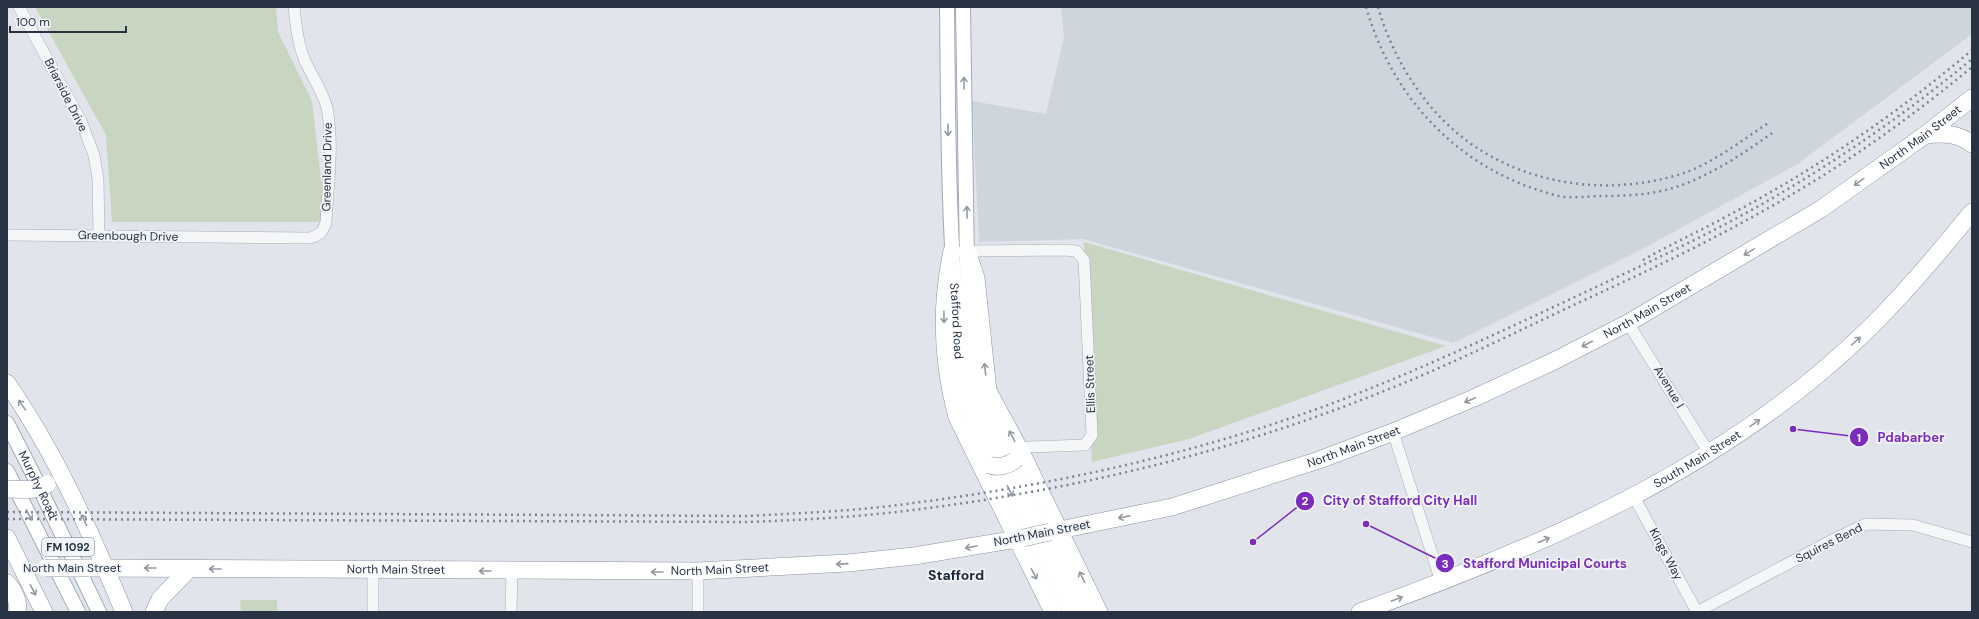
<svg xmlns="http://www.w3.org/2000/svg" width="1979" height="619" font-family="'DM Sans',sans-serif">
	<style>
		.built { fill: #ced5dd }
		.green { fill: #c8d5c1 }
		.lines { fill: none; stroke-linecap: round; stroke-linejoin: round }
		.minor-casing { stroke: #a6acb6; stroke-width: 12 }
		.major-casing { stroke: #9faab7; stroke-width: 16 }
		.highway-casing { stroke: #8794a3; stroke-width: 18 }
		.minor { stroke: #f4f6f8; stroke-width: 11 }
		.major { stroke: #fff; stroke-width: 14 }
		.highway { stroke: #fff; stroke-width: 17 }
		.rail { stroke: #798696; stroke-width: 2.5; stroke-dasharray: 2 4; stroke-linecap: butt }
		.highway-bridge-casing { stroke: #8794a3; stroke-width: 18; stroke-linecap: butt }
		.highway-bridge { stroke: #fff; stroke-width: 17 }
		.oneway { stroke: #949aa2 }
		.labels { text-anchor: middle; stroke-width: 3.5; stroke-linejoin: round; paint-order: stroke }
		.shield { fill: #f1f4f8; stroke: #646e7a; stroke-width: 1 }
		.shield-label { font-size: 11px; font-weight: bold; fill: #283444 }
		.street-label { font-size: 12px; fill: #283444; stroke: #f1f4f8 }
		.quarter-label { font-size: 14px; font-weight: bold; fill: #1a2535; stroke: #f1f4f8 }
		.leader { fill: none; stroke: #7b2cbf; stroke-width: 1.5 }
		.callout-dot { fill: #7b2cbf; stroke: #f1f4f8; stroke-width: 1.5 }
		.mark-label { font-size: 12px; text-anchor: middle; font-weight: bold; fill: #fff }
		.callout-label { font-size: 13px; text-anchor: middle; font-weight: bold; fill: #7b2cbf; stroke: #f1f4f8; stroke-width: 3.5; stroke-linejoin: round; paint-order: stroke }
	</style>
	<rect width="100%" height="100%" fill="#e1e5eb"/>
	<!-- built -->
	<polygon class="built" points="1061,7 1972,7 1972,34 1796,165 1637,252 1453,343 1083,239 979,242 972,101 1046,114 1064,37"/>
	<!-- green -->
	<g class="green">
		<polygon points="35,7 276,7 278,32 312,101 326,222 112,222 106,135"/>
		<polygon points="1084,242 1446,346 1189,439 1092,462"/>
		<polygon points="240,600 277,600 277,612 241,612"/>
	</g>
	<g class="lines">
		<defs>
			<g id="minor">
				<polyline points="19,7 81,121 94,155 98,179 99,236"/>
				<path d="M 7,235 L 310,238 C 320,235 323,232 326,222 C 328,186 334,143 327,108 C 323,92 312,76 305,61 C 298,44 296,26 294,7"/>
				<polyline points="967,251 1066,250 1076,251 1084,260 1092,435 1085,445 1029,447 1021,452"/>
				<polyline points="1628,323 1709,453"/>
				<polyline points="1393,432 1441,582"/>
				<polyline points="1634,497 1697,612"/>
				<polyline points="373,570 373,612"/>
				<polyline points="698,571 698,612"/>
				<polyline points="511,612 512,571"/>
				<polyline points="1697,612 1838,537 1866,524 1913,525 1972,542"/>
			</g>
			<g id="major">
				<path id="s1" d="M 947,7 C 948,103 948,199 955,296 C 959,344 955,374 975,421 L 1070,612"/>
				<polyline points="963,7 968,327 971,369 982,407 1083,612"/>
				<path id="s2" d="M 7,423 L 32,472 L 99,612"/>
				<polyline points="7,471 78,612"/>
			</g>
			<g id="highway">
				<path d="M 1925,135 C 1942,133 1958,133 1972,144"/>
				<path d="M 952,251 C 940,307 942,362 957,417 L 1053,612"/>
				<polyline points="967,251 976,278 988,391 1021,452 1099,612"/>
				<path d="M 7,383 C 56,454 91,533 124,612"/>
				<path id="s3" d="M 1050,532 L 1172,507 L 1319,460 L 1393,432 L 1474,398 L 1554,361 L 1628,323 L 1821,209 L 1925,135 L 1972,98"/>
				<polyline points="7,538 44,612"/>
				<path id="s4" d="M 89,568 L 698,571 L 848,563 L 914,556 L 1023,538"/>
				<path d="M 7,583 C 15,591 18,601 18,612"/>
				<polyline points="154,612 160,599 189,569"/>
				<path id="s5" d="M 1360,612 C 1540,547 1720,471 1860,337 C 1901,298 1936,256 1972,212"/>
			</g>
		</defs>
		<!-- minor casing -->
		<use href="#minor" class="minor-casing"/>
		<!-- major casing -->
		<use href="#major" class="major-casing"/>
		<!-- highway casing -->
		<use href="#highway" class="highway-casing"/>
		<!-- minor -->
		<use href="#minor" class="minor"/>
		<!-- major -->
		<use href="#major" class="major"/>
		<!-- highway -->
		<use href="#highway" class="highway"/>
		<!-- rail -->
		<g class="rail">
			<path d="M 1366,7 C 1393,101 1463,173 1559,196 C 1571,199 1588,196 1601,196 C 1625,196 1652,195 1676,187 C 1712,175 1744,153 1775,131"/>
			<path d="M 1378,7 C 1390,49 1413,90 1444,121 C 1506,183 1602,200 1684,173 C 1715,162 1742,140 1770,122"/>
			<path d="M 1643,260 C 1671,244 1700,231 1729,215 C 1815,170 1898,113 1972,50"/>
			<path d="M 7,512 L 747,516 C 802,513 858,511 913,503 C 1054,485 1194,454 1328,405 C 1413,373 1496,334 1579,295 C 1641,266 1704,237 1764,203 C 1837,161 1907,113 1972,59"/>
			<path d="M 7,519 L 747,522 C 802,520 858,517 913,510 C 1074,490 1233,452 1384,391 C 1450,365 1514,333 1578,303 C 1641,274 1703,245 1763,211 C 1837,170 1907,121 1972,67"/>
		</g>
		<defs>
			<g id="highway-bridge">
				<path d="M 989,465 C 998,468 1009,466 1016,459"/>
				<path d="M 7,489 C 20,489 37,492 47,484"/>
				<polyline points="1023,538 1050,532"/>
				<polyline points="45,568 89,568"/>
			</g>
		</defs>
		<!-- highway-bridge casing -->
		<use href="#highway-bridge" class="highway-bridge-casing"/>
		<!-- highway-bridge -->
		<use href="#highway-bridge" class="highway-bridge"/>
	</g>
	<!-- one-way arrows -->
	<defs><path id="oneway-shaft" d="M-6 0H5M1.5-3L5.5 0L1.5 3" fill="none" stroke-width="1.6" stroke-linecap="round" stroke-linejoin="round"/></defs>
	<g class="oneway">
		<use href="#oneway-shaft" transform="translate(964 83) rotate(-91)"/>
		<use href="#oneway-shaft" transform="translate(948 130) rotate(90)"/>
		<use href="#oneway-shaft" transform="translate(1859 182) rotate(144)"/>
		<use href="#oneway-shaft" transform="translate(967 212) rotate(-91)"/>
		<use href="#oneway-shaft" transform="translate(1749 252) rotate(149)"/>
		<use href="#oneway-shaft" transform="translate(944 317) rotate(89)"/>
		<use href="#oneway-shaft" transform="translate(1856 341) rotate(-42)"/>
		<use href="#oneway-shaft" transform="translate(1587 344) rotate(153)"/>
		<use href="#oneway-shaft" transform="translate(985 369) rotate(-97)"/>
		<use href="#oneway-shaft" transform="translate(1470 400) rotate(157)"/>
		<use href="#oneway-shaft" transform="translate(22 405) rotate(-125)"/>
		<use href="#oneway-shaft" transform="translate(1755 423) rotate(-35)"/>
		<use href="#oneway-shaft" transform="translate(1012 436) rotate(-118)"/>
		<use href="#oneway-shaft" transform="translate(1010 491) rotate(64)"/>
		<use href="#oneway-shaft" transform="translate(29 515) rotate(64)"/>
		<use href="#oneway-shaft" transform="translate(1124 517) rotate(168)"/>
		<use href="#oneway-shaft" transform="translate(84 520) rotate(-116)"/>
		<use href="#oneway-shaft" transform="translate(1544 540) rotate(-24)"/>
		<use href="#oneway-shaft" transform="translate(971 547) rotate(170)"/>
		<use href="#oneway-shaft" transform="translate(842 564) rotate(176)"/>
		<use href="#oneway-shaft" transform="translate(150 568) rotate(-180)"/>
		<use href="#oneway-shaft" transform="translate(215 569) rotate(-180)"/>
		<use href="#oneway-shaft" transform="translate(485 571) rotate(180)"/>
		<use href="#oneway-shaft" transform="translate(657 572) rotate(180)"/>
		<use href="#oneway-shaft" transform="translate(1034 574) rotate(63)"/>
		<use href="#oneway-shaft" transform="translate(1082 577) rotate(-116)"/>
		<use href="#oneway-shaft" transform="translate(33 590) rotate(63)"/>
		<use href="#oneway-shaft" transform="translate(1397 599) rotate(-20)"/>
	</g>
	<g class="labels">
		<!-- shield labels -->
		<rect class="shield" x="42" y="538" width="52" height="18" rx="3"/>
		<g class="shield-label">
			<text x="68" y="551">FM 1092</text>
		</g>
		<!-- street labels -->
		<g class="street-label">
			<text transform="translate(66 95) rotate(63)" y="4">Briarside Drive</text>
			<text dy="4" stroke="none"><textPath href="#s3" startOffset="964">North Main Street</textPath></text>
			<text transform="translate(327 167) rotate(-89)" y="4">Greenland Drive</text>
			<text transform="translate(128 236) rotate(1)" y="4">Greenbough Drive</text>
			<text dy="4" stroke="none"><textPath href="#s3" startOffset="640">North Main Street</textPath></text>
			<text dy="4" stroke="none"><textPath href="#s1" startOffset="314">Stafford Road</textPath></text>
			<text transform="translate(1090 384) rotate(-92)" y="4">Ellis Street</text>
			<text transform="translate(1669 387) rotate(59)" y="4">Avenue I</text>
			<text dy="4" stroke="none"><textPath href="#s3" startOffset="316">North Main Street</textPath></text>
			<text dy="4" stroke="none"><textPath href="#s5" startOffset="371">South Main Street</textPath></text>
			<text dy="4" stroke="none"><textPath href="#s2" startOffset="69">Murphy Road</textPath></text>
			<text transform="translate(1042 533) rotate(-11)" y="4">North Main Street</text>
			<text transform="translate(1829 543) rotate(-27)" y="4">Squires Bend</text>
			<text transform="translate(1666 554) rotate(62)" y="4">Kings Way</text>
			<text x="72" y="572">North Main Street</text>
			<text dy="4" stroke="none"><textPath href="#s4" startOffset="307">North Main Street</textPath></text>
			<text dy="4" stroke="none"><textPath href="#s4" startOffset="631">North Main Street</textPath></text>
		</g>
		<!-- quarter labels -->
		<g class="quarter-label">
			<text x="956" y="580">Stafford</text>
		</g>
	</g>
	<!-- callouts -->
	<path class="leader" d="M1793 429L1859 437M1253 542L1305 501M1366 524L1445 563"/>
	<g class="callout-dot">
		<circle cx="1793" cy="429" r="4"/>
		<circle cx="1253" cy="542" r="4"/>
		<circle cx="1366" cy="524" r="4"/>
		<circle cx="1859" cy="437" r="10"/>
		<circle cx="1305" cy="501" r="10"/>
		<circle cx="1445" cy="563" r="10"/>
	</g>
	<g class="mark-label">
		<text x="1859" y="442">1</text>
		<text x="1305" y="505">2</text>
		<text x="1445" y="568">3</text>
	</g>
	<g class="callout-label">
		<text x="1911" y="442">Pdabarber</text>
		<text x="1400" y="505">City of Stafford City Hall</text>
		<text x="1545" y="568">Stafford Municipal Courts</text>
	</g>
	<!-- border -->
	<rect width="1979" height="619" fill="none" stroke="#283444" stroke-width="16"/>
	<!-- scale -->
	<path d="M10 26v6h116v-6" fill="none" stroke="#283444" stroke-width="2"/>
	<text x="16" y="26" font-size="12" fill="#283444" stroke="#f1f4f8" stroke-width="3" paint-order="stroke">100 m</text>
</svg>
